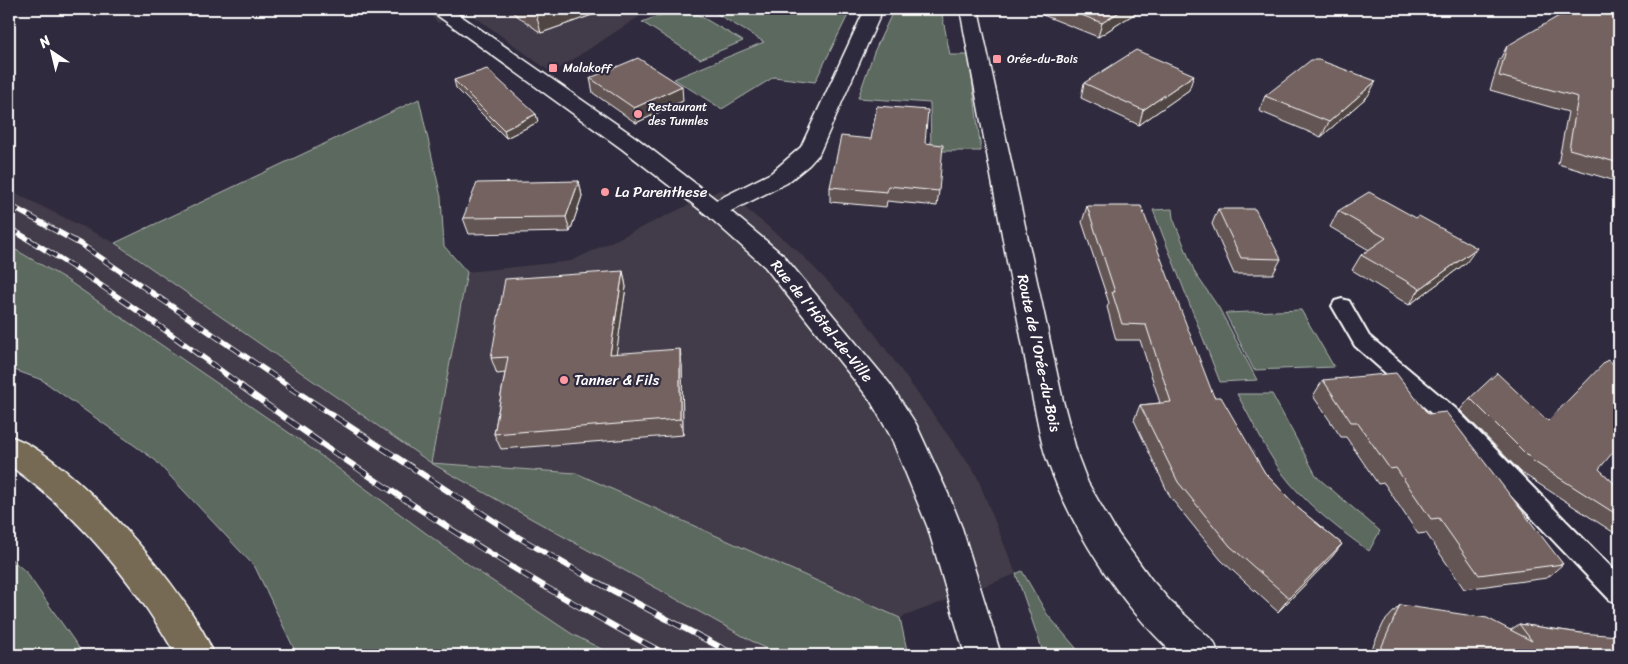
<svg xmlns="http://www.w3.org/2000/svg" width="1628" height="664" font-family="Sriracha,sans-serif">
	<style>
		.built { fill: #433b48 }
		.green { fill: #5b695f; stroke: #adb4af }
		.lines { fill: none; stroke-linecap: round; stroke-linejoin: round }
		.service-casing { stroke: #fff; stroke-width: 4 }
		.minor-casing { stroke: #fff; stroke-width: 3 }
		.secondary-casing { stroke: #fff; stroke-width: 3 }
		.primary-casing { stroke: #fff; stroke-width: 3 }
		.service { fill: #2f2a3d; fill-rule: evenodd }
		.minor { fill: #2f2a3d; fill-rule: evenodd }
		.secondary { fill: #2f2a3d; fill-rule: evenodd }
		.primary { fill: #766a54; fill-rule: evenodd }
		.rail-far1-casing { stroke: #fff; stroke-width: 5.5 }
		.rail-casing { stroke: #fff; stroke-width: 6 }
		.rail-far1 { stroke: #2f2a3d; stroke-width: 4; stroke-dasharray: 11; stroke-linecap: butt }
		.rail { stroke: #2f2a3d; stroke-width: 4.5; stroke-dasharray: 14; stroke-linecap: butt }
		.wall { fill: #635453; stroke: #fff }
		.shaded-wall { fill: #504543; stroke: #fff }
		.building { fill: #736260; stroke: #fff }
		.poi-dot { fill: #ff9aa2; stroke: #2f2a3d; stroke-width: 2 }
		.labels { text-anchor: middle; stroke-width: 4.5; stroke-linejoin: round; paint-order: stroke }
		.far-poi-label { font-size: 12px; fill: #fff; stroke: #2f2a3d; text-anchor: start }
		.poi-label { font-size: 15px; fill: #fff; stroke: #2f2a3d; text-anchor: start }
		.street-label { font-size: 15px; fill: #fff; stroke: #2f2a3d }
	</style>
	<rect width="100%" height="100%" fill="#2f2a3d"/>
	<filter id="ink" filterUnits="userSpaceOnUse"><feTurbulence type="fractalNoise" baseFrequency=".02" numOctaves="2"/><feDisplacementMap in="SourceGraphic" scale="10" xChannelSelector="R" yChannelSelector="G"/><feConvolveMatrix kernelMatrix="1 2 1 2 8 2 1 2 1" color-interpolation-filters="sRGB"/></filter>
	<g filter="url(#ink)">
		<!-- built -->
		<g class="built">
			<polygon points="425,9 651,9 552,73 467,11 438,23"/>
			<polygon points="722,189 798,251 864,319 976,474 1016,574 900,618 576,473 432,463 779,655 613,655 572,634 476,570 301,441 64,278 9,246 9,190 115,243 430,463 467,272 571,261"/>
		</g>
		<!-- green -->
		<g class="green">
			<polygon points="677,9 688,9 743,41 700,59 642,22"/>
			<polygon points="709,9 851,9 815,82 774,77 722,109 674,79 764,42"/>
			<polygon points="894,9 941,9 950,55 969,55 981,151 931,151 930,103 858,98 874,52"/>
			<polygon points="419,99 441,197 444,246 467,272 431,463 576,473 900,618 908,655 777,655 431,463 115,243"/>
			<polygon points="1172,209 1173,218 1195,273 1219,308 1257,380 1220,382 1153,210"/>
			<polygon points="9,246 64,278 301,441 476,570 572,634 613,655 297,655 255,567 155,460 42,380 9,368"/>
			<polygon points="1301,310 1334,367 1254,370 1225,313"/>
			<path d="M 1237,394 L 1272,394 L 1317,477 L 1380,531 L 1369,551 C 1341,531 1313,510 1290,483 C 1268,457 1254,424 1237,394 Z"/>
			<polygon points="9,557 26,572 84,655 9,655"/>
			<polygon points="1022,571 1047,614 1082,655 1044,655 1016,574"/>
		</g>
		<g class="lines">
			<defs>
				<polygon id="service" points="1342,299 1349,301 1369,336 1455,408 1619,575 1619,604 1610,600 1439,420 1355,346 1332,306 1335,301"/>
				<g id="minor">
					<polygon points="865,9 883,9 819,154 809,165 787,183 723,215 715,217 707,215 703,210 707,205 771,173 801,147"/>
					<path d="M 960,9 L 978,9 L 1063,401 L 1078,457 L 1088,483 L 1114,528 L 1151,579 L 1171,602 L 1214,642 L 1219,655 L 1175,655 C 1118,602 1072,531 1046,457 C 1040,439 1038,420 1033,401 Z"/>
				</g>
				<polygon id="secondary" points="431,9 451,9 638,139 723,205 783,255 890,384 916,424 950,498 962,528 1001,655 965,655 928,528 891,437 870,400 765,267 707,215 622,149 434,13"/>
				<path id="primary" d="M 9,436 C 69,453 193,596 214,655 L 176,655 C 133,581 79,515 9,465 Z"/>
			</defs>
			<!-- service casing -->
			<use href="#service" class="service-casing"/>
			<!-- minor casing -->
			<use href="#minor" class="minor-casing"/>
			<!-- secondary casing -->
			<use href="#secondary" class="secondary-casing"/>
			<!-- primary casing -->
			<use href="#primary" class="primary-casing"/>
			<!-- service -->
			<use href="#service" class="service"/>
			<!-- minor -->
			<use href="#minor" class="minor"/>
			<!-- secondary -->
			<use href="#secondary" class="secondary"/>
			<!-- primary -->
			<use href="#primary" class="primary"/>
			<defs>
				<g id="rail-far1">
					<polyline points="9,205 82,245 290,387"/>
					<path d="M 9,228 C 91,275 167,331 243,387"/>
				</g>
				<g id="rail">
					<path d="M 241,386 C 377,486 519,576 667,655"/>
					<polyline points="288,386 518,537 593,580 735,655"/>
				</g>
			</defs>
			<!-- rail-far1 casing -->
			<use href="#rail-far1" class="rail-far1-casing"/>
			<!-- rail casing -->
			<use href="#rail" class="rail-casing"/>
			<!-- rail-far1 -->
			<use href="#rail-far1" class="rail-far1"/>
			<!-- rail -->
			<use href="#rail" class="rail"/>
		</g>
		<!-- wall -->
		<g class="wall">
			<polygon points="508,9 609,9 541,33"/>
			<polygon points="1044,9 1142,9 1098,37 1043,15"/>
			<polygon points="1608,15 1619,16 1619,182 1558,164 1568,112 1490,90 1499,61 1507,46"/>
			<polygon points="590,78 683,101 636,123 593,93"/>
			<polygon points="454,80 536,114 538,122 506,138 456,88"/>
			<polygon points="1084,83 1189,90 1139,125 1081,98"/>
			<polygon points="1265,96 1368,96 1321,137 1259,111"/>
			<polygon points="925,143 939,191 937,206 887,201 886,207 830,202 830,187"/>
			<polygon points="579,181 582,196 570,232 469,234 463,218"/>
			<polygon points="1087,206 1265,473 1298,508 1342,544 1331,558 1278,612 1221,560 1170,497 1134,420 1140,405 1160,403 1140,340 1116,340 1107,307 1109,303 1082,222"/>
			<polygon points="1218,209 1281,259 1273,274 1234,274 1212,224"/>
			<polygon points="1338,211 1466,263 1409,305 1352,270 1361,255 1369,250 1330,227"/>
			<polygon points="623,271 626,287 616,354 682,365 683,435 501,449 494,434 505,373 497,374 491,358"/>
			<polygon points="1323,380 1428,414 1563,564 1547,578 1464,589 1426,533 1418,534 1384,483 1378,484 1346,437 1341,437 1313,396"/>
			<polygon points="1470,398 1548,421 1619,488 1619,536 1522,473 1460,410"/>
			<polygon points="1400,605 1511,630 1519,624 1581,633 1619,655 1369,655 1384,622"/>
		</g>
		<!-- shaded-wall -->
		<g class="shaded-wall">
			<polygon points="551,9 609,9 541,33 536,14"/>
			<polygon points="1124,9 1142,9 1098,37 1102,23"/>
			<polygon points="1194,75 1189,90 1139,125 1143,110"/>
			<polygon points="1376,81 1368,96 1321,137 1329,122"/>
			<polygon points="682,86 683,101 636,123 634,108"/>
			<polygon points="536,114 538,122 506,138 504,130"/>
			<polygon points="579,181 582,196 570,232 566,217"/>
			<polygon points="1477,248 1466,263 1409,305 1420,289"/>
			<polygon points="623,271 626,287 614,370 610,354"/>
			<polygon points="680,349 682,365 683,435 680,419"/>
			<polygon points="1342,544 1331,558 1278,612 1289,598"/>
		</g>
		<!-- building -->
		<g class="building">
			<polygon points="529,9 551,9 536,14"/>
			<polygon points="1066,9 1124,9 1102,23"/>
			<polygon points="1571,9 1589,9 1608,15 1611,13 1619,16 1619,163 1569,149 1578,97 1499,76 1507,46"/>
			<polygon points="1136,50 1194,75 1143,110 1084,83"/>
			<polygon points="638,58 682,86 634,108 590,78"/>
			<polygon points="1311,60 1319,60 1376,81 1329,122 1265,96"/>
			<polygon points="487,69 536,114 504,130 454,80"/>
			<polygon points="877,106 928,110 925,143 943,145 939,191 888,186 887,192 830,187 841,136 871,139"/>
			<polygon points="579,181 566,217 463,218 477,183"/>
			<polygon points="1369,192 1416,218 1419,216 1477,248 1420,289 1361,255 1386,238 1338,211"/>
			<polygon points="1087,206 1141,206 1214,397 1221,397 1265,473 1298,508 1342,544 1289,598 1230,546 1178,482 1140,405 1171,402 1146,325 1122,324 1112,292 1115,292"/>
			<polygon points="1218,209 1255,209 1281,259 1241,258"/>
			<polygon points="623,271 610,354 680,349 680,419 494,434 508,357 491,358 505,279"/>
			<polygon points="1607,360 1619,367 1619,445 1599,469 1619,488 1619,516 1533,461 1470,398 1497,373 1548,421"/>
			<polygon points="1396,373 1428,414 1446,412 1563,564 1479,575 1439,518 1431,519 1396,468 1390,469 1357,422 1351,422 1323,380"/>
			<polygon points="1400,605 1487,618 1532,641 1519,624 1581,633 1619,636 1619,655 1378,655"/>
		</g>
	</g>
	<!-- markers -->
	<g class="poi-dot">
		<rect x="992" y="54" width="10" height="10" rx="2.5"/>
		<rect x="548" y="63" width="10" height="10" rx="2.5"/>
		<circle cx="638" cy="114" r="5"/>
		<circle cx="605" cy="192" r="5"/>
		<circle cx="564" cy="380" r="5"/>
	</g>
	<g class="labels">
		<!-- far-poi labels -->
		<g class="far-poi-label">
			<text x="1007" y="63">Orée-du-Bois</text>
			<text x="563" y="72">Malakoff</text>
			<text x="648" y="111">Restaurant<tspan x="648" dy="14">des Tunnles</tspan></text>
		</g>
		<!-- poi labels -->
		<g class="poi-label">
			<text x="615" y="197">La Parenthese</text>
			<text x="574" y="385">Tanner &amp; Fils</text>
		</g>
		<!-- street labels -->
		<g class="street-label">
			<text transform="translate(822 321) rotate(51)" y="5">Rue de l'Hôtel-de-Ville</text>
			<text transform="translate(1039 353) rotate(78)" y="5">Route de l'Orée-du-Bois</text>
		</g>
	</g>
	<!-- margin -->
	<rect width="1628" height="664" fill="none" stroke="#2f2a3d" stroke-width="30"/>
	<rect x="15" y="15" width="1598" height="634" fill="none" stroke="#fff" stroke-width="2" filter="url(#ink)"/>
	<!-- north arrow -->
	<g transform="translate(52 52) rotate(325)" stroke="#2f2a3d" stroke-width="4" paint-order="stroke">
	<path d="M0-4L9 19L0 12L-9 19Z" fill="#ffffff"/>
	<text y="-8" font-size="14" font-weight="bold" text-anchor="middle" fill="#ffffff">N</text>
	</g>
</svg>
